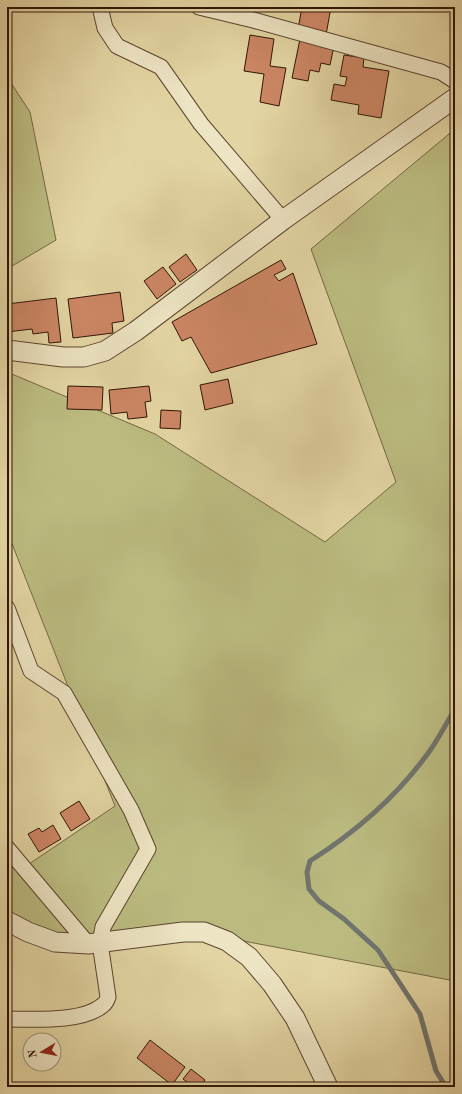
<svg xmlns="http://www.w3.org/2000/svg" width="462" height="1094" font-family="'Old Standard TT',serif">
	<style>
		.green { fill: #bbbb80; stroke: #766844 }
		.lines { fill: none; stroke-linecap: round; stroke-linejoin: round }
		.stream { stroke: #70756e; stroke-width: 5 }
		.building { fill: #cc8664; stroke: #301407 }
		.minor-casing { stroke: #5d442e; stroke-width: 17 }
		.tertiary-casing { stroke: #5d442e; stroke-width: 21 }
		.minor { stroke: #ede4c3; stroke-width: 15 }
		.tertiary { stroke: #ede4c3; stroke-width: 19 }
	</style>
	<rect width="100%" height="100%" fill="#e3d5a3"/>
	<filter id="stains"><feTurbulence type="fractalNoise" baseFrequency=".005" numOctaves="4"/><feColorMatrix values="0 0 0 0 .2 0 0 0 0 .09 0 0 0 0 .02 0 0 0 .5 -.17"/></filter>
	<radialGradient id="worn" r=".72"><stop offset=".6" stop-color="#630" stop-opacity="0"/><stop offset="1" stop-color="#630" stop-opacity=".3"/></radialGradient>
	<!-- green -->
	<g class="green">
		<polygon points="7,77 30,112 56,240 7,269"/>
		<polygon points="455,129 455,981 238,940 26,937 7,928 7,858 26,866 115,806 7,531 7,372 155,434 325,542 396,482 311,249"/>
	</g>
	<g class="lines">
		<!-- stream -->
		<path class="stream" d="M 446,1087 L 436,1071 L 420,1014 L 378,950 L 344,919 L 319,901 L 309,889 L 307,872 L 310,861 C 354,833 395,798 426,756 C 437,742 445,725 455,709"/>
	</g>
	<!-- building -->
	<g class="building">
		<polygon points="302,7 331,7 326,35 298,29"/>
		<polygon points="250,35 274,39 270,66 286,68 279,106 260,102 264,74 244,71"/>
		<polygon points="300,39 334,46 330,65 321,63 319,72 310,70 308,81 292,78"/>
		<polygon points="344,55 364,58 363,67 389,71 381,118 358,114 359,105 331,100 334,84 345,86 347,77 340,76"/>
		<polygon points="186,254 197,270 180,282 169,267"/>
		<polygon points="281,260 286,269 274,275 279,281 293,273 317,344 211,373 191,337 182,341 172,322"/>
		<polygon points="163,267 176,284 157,299 144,281"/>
		<polygon points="120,292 124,321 112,323 113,333 73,338 68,299"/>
		<polygon points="56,298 61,342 49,343 48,332 33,334 32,329 7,332 7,304"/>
		<polygon points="228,379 233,403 205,410 200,385"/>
		<polygon points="68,386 103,387 102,410 67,409"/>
		<polygon points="149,386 151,401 145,402 147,417 128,419 127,412 111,414 109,390"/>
		<polygon points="161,410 181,411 180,429 160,428"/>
		<polygon points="79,801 90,819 71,831 60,813"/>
		<polygon points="53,825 61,839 39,852 28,834 39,828 42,832"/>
		<polygon points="150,1040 185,1067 172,1085 137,1058"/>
		<polygon points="191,1069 205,1080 200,1087 194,1087 183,1079"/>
	</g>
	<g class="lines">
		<defs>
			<g id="minor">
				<polyline points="100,7 105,28 117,46 161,67 201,124 283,220"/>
				<polyline points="199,7 253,20 441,72 455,81"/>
				<path d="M 7,608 L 31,671 L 64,693 L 131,810 L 148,849 L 103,927 L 100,943 L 108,997 C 107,1000 106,1003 103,1005 C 82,1023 34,1019 7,1019"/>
				<polyline points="7,848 88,944"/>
			</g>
			<g id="tertiary">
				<polyline points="7,350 63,357 84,357 105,351 136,331 283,220 455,98"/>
				<polyline points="7,921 28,932 55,942 88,944 183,932 204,932 227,941 249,957 272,984 295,1018 328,1087"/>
			</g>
		</defs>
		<!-- minor casing -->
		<use href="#minor" class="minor-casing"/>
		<!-- tertiary casing -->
		<use href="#tertiary" class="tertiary-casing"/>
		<!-- minor -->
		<use href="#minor" class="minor"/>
		<!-- tertiary -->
		<use href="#tertiary" class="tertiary"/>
	</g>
	<!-- margin -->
	<rect width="462" height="1094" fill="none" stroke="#e3d5a3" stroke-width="24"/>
	<rect x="8" y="8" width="446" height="1078" fill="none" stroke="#301407" stroke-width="2"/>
	<rect x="12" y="12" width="438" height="1070" fill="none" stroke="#301407"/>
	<!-- north arrow -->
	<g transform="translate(42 1052) rotate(260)"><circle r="19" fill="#ede4c3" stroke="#a19178"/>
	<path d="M0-3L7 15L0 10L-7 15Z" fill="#8f2418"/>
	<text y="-6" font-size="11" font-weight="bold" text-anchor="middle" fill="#301407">N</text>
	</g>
	<rect width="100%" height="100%" filter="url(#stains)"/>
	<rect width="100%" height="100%" fill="url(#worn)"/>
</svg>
